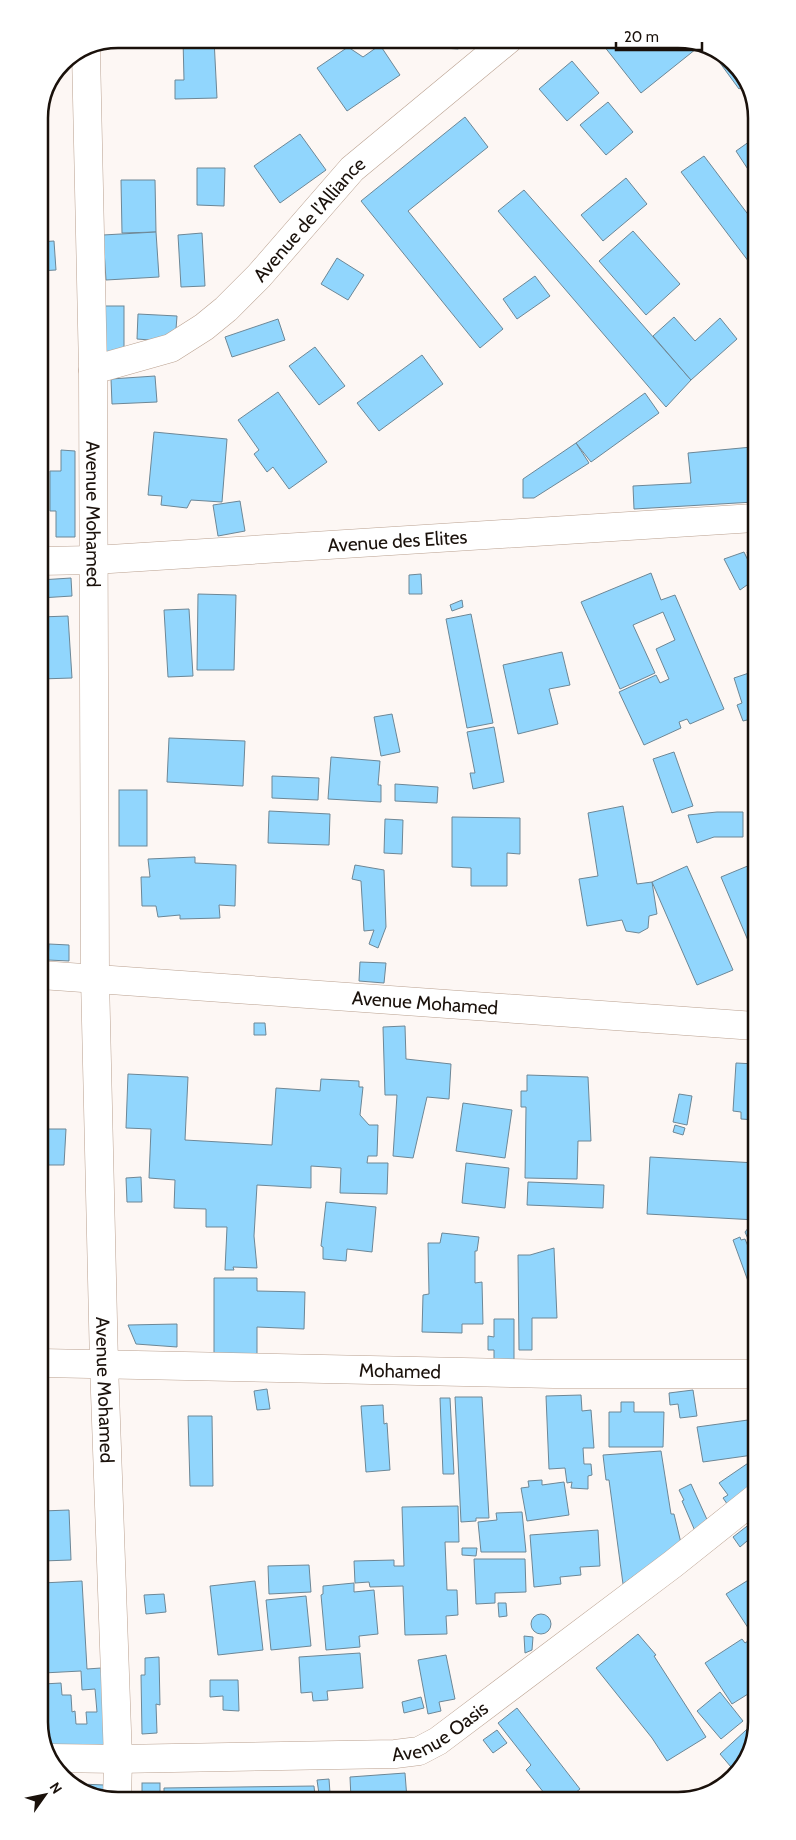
<svg xmlns="http://www.w3.org/2000/svg" width="796" height="1840" font-family="Cabin,sans-serif">
	<style>
		.building { fill: #91d6fd; stroke: #6d8796 }
		.lines { fill: none; stroke-linecap: round; stroke-linejoin: round }
		.minor-casing { stroke: #baa190; stroke-width: 29 }
		.minor { stroke: #fff; stroke-width: 28 }
		.labels { text-anchor: middle; stroke-width: 5; stroke-linejoin: round; paint-order: stroke }
		.street-label { font-size: 19px; fill: #1a110b; stroke: #fff }
		.rim { fill: none; stroke: #1a110b; stroke-width: 2.5 }
	</style>
	<rect width="100%" height="100%" fill="#fdf7f4"/>
	<!-- building -->
	<g class="building">
		<polygon points="183,39 214,39 217,98 175,99 175,80 184,80"/>
		<polygon points="436,39 472,39 458,49 444,48"/>
		<polygon points="602,39 684,39 701,45 641,93 600,41"/>
		<polygon points="380,45 400,75 347,111 317,68 348,47 363,57"/>
		<polygon points="728,57 747,83 739,89 720,63"/>
		<polygon points="572,61 599,93 567,121 539,89"/>
		<polygon points="608,102 633,132 606,155 580,125"/>
		<polygon points="465,117 488,147 408,211 503,329 480,348 361,201"/>
		<polygon points="300,134 326,170 280,203 254,166"/>
		<polygon points="753,139 753,177 736,151"/>
		<polygon points="704,156 753,221 752,266 681,172"/>
		<polygon points="197,168 225,168 224,206 197,205"/>
		<polygon points="626,178 647,204 603,241 581,215"/>
		<polygon points="121,180 155,180 156,232 122,233"/>
		<polygon points="524,190 691,380 666,407 498,211"/>
		<polygon points="633,231 680,284 646,315 599,261"/>
		<polygon points="156,232 159,277 106,280 103,235"/>
		<polygon points="202,233 205,286 181,287 178,235"/>
		<polygon points="54,241 56,270 39,271 39,242"/>
		<polygon points="337,258 364,275 348,300 321,284"/>
		<polygon points="535,276 550,296 517,319 503,299"/>
		<rect x="104" y="306" width="20" height="47"/>
		<polygon points="138,314 177,316 175,342 137,339"/>
		<polygon points="674,317 695,341 720,318 737,339 691,380 653,336"/>
		<polygon points="278,319 285,340 232,357 225,337"/>
		<polygon points="315,347 345,386 319,405 289,366"/>
		<polygon points="422,355 443,384 379,431 357,403"/>
		<polygon points="155,376 157,402 112,404 111,379"/>
		<polygon points="278,392 327,462 289,489 273,467 267,472 254,454 259,450 238,420"/>
		<polygon points="645,393 659,413 591,462 576,443"/>
		<polygon points="154,432 227,439 222,502 191,500 187,508 161,505 162,496 148,495"/>
		<polygon points="576,443 589,463 534,498 523,498 523,479"/>
		<polygon points="752,447 754,502 634,509 633,486 691,483 688,453"/>
		<polygon points="61,450 75,451 75,537 56,537 56,511 50,511 50,471 61,471"/>
		<polygon points="240,501 245,531 218,536 213,505"/>
		<polygon points="754,548 754,566 747,552"/>
		<polygon points="744,552 754,573 754,580 740,590 724,559"/>
		<polygon points="651,573 661,600 675,595 724,709 690,724 687,719 679,722 681,728 644,745 619,692 656,675 660,683 669,679 656,649 675,640 663,612 633,625 655,673 620,689 581,602"/>
		<polygon points="421,574 422,594 409,594 409,575"/>
		<polygon points="71,578 72,596 40,598 40,580"/>
		<polygon points="198,594 236,595 234,670 197,670"/>
		<polygon points="462,600 463,607 452,611 450,605"/>
		<polygon points="189,609 193,676 168,677 164,610"/>
		<polygon points="471,614 493,723 467,728 446,619"/>
		<polygon points="68,616 72,678 40,679 40,617"/>
		<polygon points="562,652 570,685 549,689 558,724 518,734 503,665"/>
		<polygon points="755,671 755,718 743,721 737,705 742,703 734,678"/>
		<polygon points="392,714 400,752 381,756 374,717"/>
		<polygon points="494,727 504,782 473,789 470,773 475,773 467,732"/>
		<polygon points="169,738 245,741 243,786 167,782"/>
		<polygon points="674,752 693,806 672,813 653,759"/>
		<polygon points="331,757 380,761 378,785 381,785 381,802 328,799"/>
		<polygon points="272,776 319,778 318,800 272,798"/>
		<polygon points="395,784 438,787 437,803 395,801"/>
		<rect x="119" y="790" width="28" height="56"/>
		<polygon points="623,806 637,884 652,882 657,914 649,916 648,928 639,933 626,931 622,920 587,926 579,879 598,876 588,813"/>
		<polygon points="269,811 330,814 329,845 268,843"/>
		<polygon points="717,812 743,812 743,837 714,837 697,843 688,815"/>
		<polygon points="452,817 520,818 520,854 507,853 507,886 471,886 471,868 452,867"/>
		<polygon points="385,819 403,820 402,854 384,853"/>
		<polygon points="195,857 195,863 236,865 235,906 219,905 220,918 180,919 180,915 158,917 156,906 142,906 141,877 150,877 148,859"/>
		<polygon points="755,863 755,957 721,877"/>
		<polygon points="355,865 384,870 386,927 378,948 369,944 374,930 364,931 361,881 352,879"/>
		<polygon points="687,866 733,970 697,985 652,882"/>
		<polygon points="49,944 69,945 69,961 48,960"/>
		<polygon points="360,962 386,963 384,983 359,981"/>
		<polygon points="254,1023 265,1023 266,1035 254,1035"/>
		<polygon points="405,1026 406,1059 451,1064 449,1099 427,1097 413,1158 393,1156 397,1095 385,1095 383,1027"/>
		<polygon points="41,1033 45,1033 46,1080 41,1080"/>
		<polygon points="736,1063 756,1064 756,1120 741,1119 741,1112 733,1111"/>
		<polygon points="128,1074 188,1077 185,1140 272,1145 276,1088 320,1091 321,1079 359,1081 359,1087 363,1087 360,1115 369,1125 378,1125 377,1156 368,1156 367,1163 388,1163 387,1194 340,1193 341,1168 311,1166 311,1188 257,1185 254,1236 257,1268 233,1267 234,1270 225,1270 227,1227 206,1227 206,1209 174,1208 175,1180 149,1178 151,1129 126,1128"/>
		<polygon points="527,1075 588,1077 591,1141 578,1141 577,1179 525,1178 526,1107 521,1107 521,1091 527,1091"/>
		<polygon points="679,1094 692,1096 687,1125 673,1122"/>
		<polygon points="463,1103 512,1110 505,1158 456,1151"/>
		<polygon points="675,1125 685,1128 683,1135 673,1132"/>
		<polygon points="41,1129 66,1129 64,1165 41,1165"/>
		<polygon points="650,1157 756,1163 756,1220 647,1214"/>
		<polygon points="466,1163 509,1168 505,1208 462,1203"/>
		<polygon points="141,1177 142,1202 127,1202 126,1178"/>
		<polygon points="528,1182 604,1185 603,1208 527,1205"/>
		<polygon points="326,1202 376,1207 372,1252 347,1249 346,1261 323,1259 323,1247 321,1246"/>
		<polygon points="749,1227 756,1232 756,1303 733,1240 740,1237 741,1240 745,1239 752,1256 755,1255 745,1232"/>
		<polygon points="442,1233 479,1237 477,1251 475,1251 475,1283 482,1282 483,1324 462,1324 462,1333 422,1332 423,1295 429,1294 428,1243 440,1243"/>
		<polygon points="554,1248 557,1318 532,1318 532,1350 519,1350 518,1255 530,1255"/>
		<polygon points="214,1278 257,1278 257,1291 305,1292 304,1329 257,1327 257,1354 214,1354"/>
		<polygon points="494,1319 514,1319 514,1363 494,1363 494,1350 488,1350 488,1336 494,1337"/>
		<polygon points="177,1324 177,1347 136,1344 128,1325"/>
		<polygon points="267,1389 270,1409 257,1410 254,1391"/>
		<polygon points="693,1390 697,1416 680,1418 678,1404 670,1405 669,1393"/>
		<polygon points="581,1395 582,1411 591,1410 594,1448 583,1448 584,1464 591,1464 592,1475 588,1476 588,1489 571,1488 572,1482 567,1483 565,1468 549,1469 546,1396"/>
		<polygon points="455,1397 482,1397 489,1518 476,1518 476,1521 461,1522"/>
		<polygon points="440,1398 450,1398 454,1474 443,1474"/>
		<polygon points="621,1402 634,1402 634,1412 664,1412 663,1447 609,1447 609,1412 621,1412"/>
		<polygon points="383,1405 384,1424 387,1423 390,1470 366,1472 361,1406"/>
		<polygon points="42,1412 44,1412 46,1463 42,1463"/>
		<polygon points="188,1416 212,1416 213,1486 190,1486"/>
		<polygon points="748,1420 753,1455 703,1462 697,1427"/>
		<polygon points="661,1451 671,1514 674,1514 681,1543 623,1584 609,1480 606,1480 603,1455"/>
		<polygon points="757,1457 757,1489 730,1508 723,1498 728,1495 719,1483"/>
		<polygon points="542,1480 542,1485 564,1482 569,1515 527,1521 521,1488 529,1487 528,1481"/>
		<polygon points="691,1484 709,1524 695,1531 682,1501 684,1500 679,1490"/>
		<polygon points="458,1506 459,1542 445,1542 447,1590 457,1590 458,1615 446,1616 447,1634 405,1635 403,1586 370,1587 369,1582 355,1583 354,1561 394,1560 394,1566 404,1566 402,1507"/>
		<polygon points="69,1510 71,1560 42,1561 42,1511"/>
		<polygon points="522,1512 526,1552 481,1552 478,1522 497,1520 496,1513"/>
		<polygon points="757,1515 757,1556 754,1557 748,1549 751,1547 747,1541 740,1547 733,1537 755,1520 754,1518"/>
		<polygon points="598,1530 600,1566 580,1567 581,1575 560,1577 561,1584 534,1587 530,1535"/>
		<polygon points="462,1548 477,1548 476,1556 462,1555"/>
		<polygon points="474,1559 525,1559 526,1592 495,1593 495,1603 476,1604"/>
		<polygon points="309,1565 311,1592 269,1594 268,1566"/>
		<polygon points="750,1579 757,1589 757,1675 750,1680 756,1689 732,1704 705,1663 742,1639 745,1643 754,1637 726,1594"/>
		<polygon points="82,1581 87,1669 101,1668 108,1745 43,1747 43,1684 61,1683 62,1695 71,1695 72,1712 75,1711 76,1724 87,1724 86,1712 97,1712 95,1689 82,1690 81,1671 43,1673 42,1583"/>
		<polygon points="255,1581 263,1650 218,1655 210,1586"/>
		<polygon points="354,1583 354,1592 374,1590 378,1634 359,1636 360,1647 326,1650 321,1595 323,1594 323,1586"/>
		<polygon points="164,1594 166,1612 146,1614 144,1595"/>
		<polygon points="306,1596 311,1646 271,1650 266,1600"/>
		<polygon points="498,1603 506,1603 507,1616 499,1617"/>
		<circle cx="541" cy="1624" r="10"/>
		<polygon points="638,1634 656,1655 654,1656 706,1737 667,1761 652,1738 596,1668"/>
		<polygon points="524,1636 533,1637 532,1650 525,1653"/>
		<polygon points="360,1653 363,1688 327,1691 328,1700 313,1701 312,1692 301,1693 299,1657"/>
		<polygon points="446,1655 455,1699 439,1702 441,1711 428,1714 418,1660"/>
		<polygon points="159,1657 160,1705 156,1704 157,1733 142,1734 141,1675 145,1675 145,1658"/>
		<polygon points="210,1680 238,1680 239,1711 223,1710 223,1696 210,1697"/>
		<polygon points="720,1692 743,1721 721,1739 697,1711"/>
		<polygon points="421,1697 424,1708 404,1713 402,1702"/>
		<polygon points="517,1708 580,1789 569,1798 548,1798 526,1770 531,1765 498,1723"/>
		<polygon points="757,1720 744,1761 741,1757 731,1767 720,1754"/>
		<polygon points="497,1730 507,1743 493,1753 483,1740"/>
		<polygon points="405,1773 407,1799 351,1799 350,1777"/>
		<polygon points="329,1779 330,1793 319,1794 317,1780"/>
		<rect x="142" y="1783" width="18" height="18"/>
		<polygon points="81,1784 104,1785 104,1798 81,1789"/>
		<polygon points="314,1786 315,1796 281,1796 281,1800 164,1801 164,1788"/>
	</g>
	<g class="lines">
		<defs>
			<g id="minor">
				<path id="s1" d="M 86,52 L 93,370 L 95,978 L 104,1364 L 118,1759 L 117,1801"/>
				<path id="s2" d="M 93,370 L 171,348 L 204,327 L 226,309 L 259,276 L 352,169 L 509,39"/>
				<path id="s3" d="M 40,561 L 94,560 L 754,518"/>
				<path id="s4" d="M 41,975 L 755,1026"/>
				<path id="s5" d="M 42,1363 L 554,1374 L 756,1374"/>
				<path id="s6" d="M 50,1758 L 118,1759 L 395,1754 L 419,1751 L 438,1741 L 673,1564 L 757,1497"/>
			</g>
		</defs>
		<!-- minor casing -->
		<use href="#minor" class="minor-casing"/>
		<!-- minor -->
		<use href="#minor" class="minor"/>
	</g>
	<g class="labels">
		<!-- street labels -->
		<g class="street-label">
			<text dy="7" stroke="none"><textPath href="#s2" startOffset="271">Avenue de l'Alliance</textPath></text>
			<text dy="7" stroke="none"><textPath href="#s1" startOffset="462">Avenue Mohamed</textPath></text>
			<text dy="7" stroke="none"><textPath href="#s3" startOffset="358">Avenue des Elites</textPath></text>
			<text dy="7" stroke="none"><textPath href="#s4" startOffset="385">Avenue Mohamed</textPath></text>
			<text dy="7" stroke="none"><textPath href="#s5" startOffset="358">Mohamed</textPath></text>
			<text dy="7" stroke="none"><textPath href="#s1" startOffset="1338">Avenue Mohamed</textPath></text>
			<text dy="7" stroke="none"><textPath href="#s6" startOffset="396">Avenue Oasis</textPath></text>
		</g>
	</g>
	<!-- crop -->
	<path d="M0 0H796V1840H0ZM118 48H678A70 70 0 0 1 748 118V1722A70 70 0 0 1 678 1792H118A70 70 0 0 1 48 1722V118A70 70 0 0 1 118 48Z" fill="#fff" fill-rule="evenodd"/>
	<path class="rim" d="M118 48H678A70 70 0 0 1 748 118V1722A70 70 0 0 1 678 1792H118A70 70 0 0 1 48 1722V118A70 70 0 0 1 118 48Z"/>
	<!-- north arrow -->
	<g transform="translate(45 1795) rotate(57)" stroke="#ffffff" stroke-width="4" paint-order="stroke">
	<path d="M0-4L9 19L0 12L-9 19Z" fill="#1a110b"/>
	<text y="-8" font-size="14" font-weight="bold" text-anchor="middle" fill="#1a110b">N</text>
	</g>
	<!-- scale -->
	<path d="M616 42v8h86v-8" fill="none" stroke="#1a110b" stroke-width="2.5"/>
	<text x="624" y="42" font-size="15" fill="#1a110b" stroke="#ffffff" stroke-width="4" paint-order="stroke">20 m</text>
</svg>
